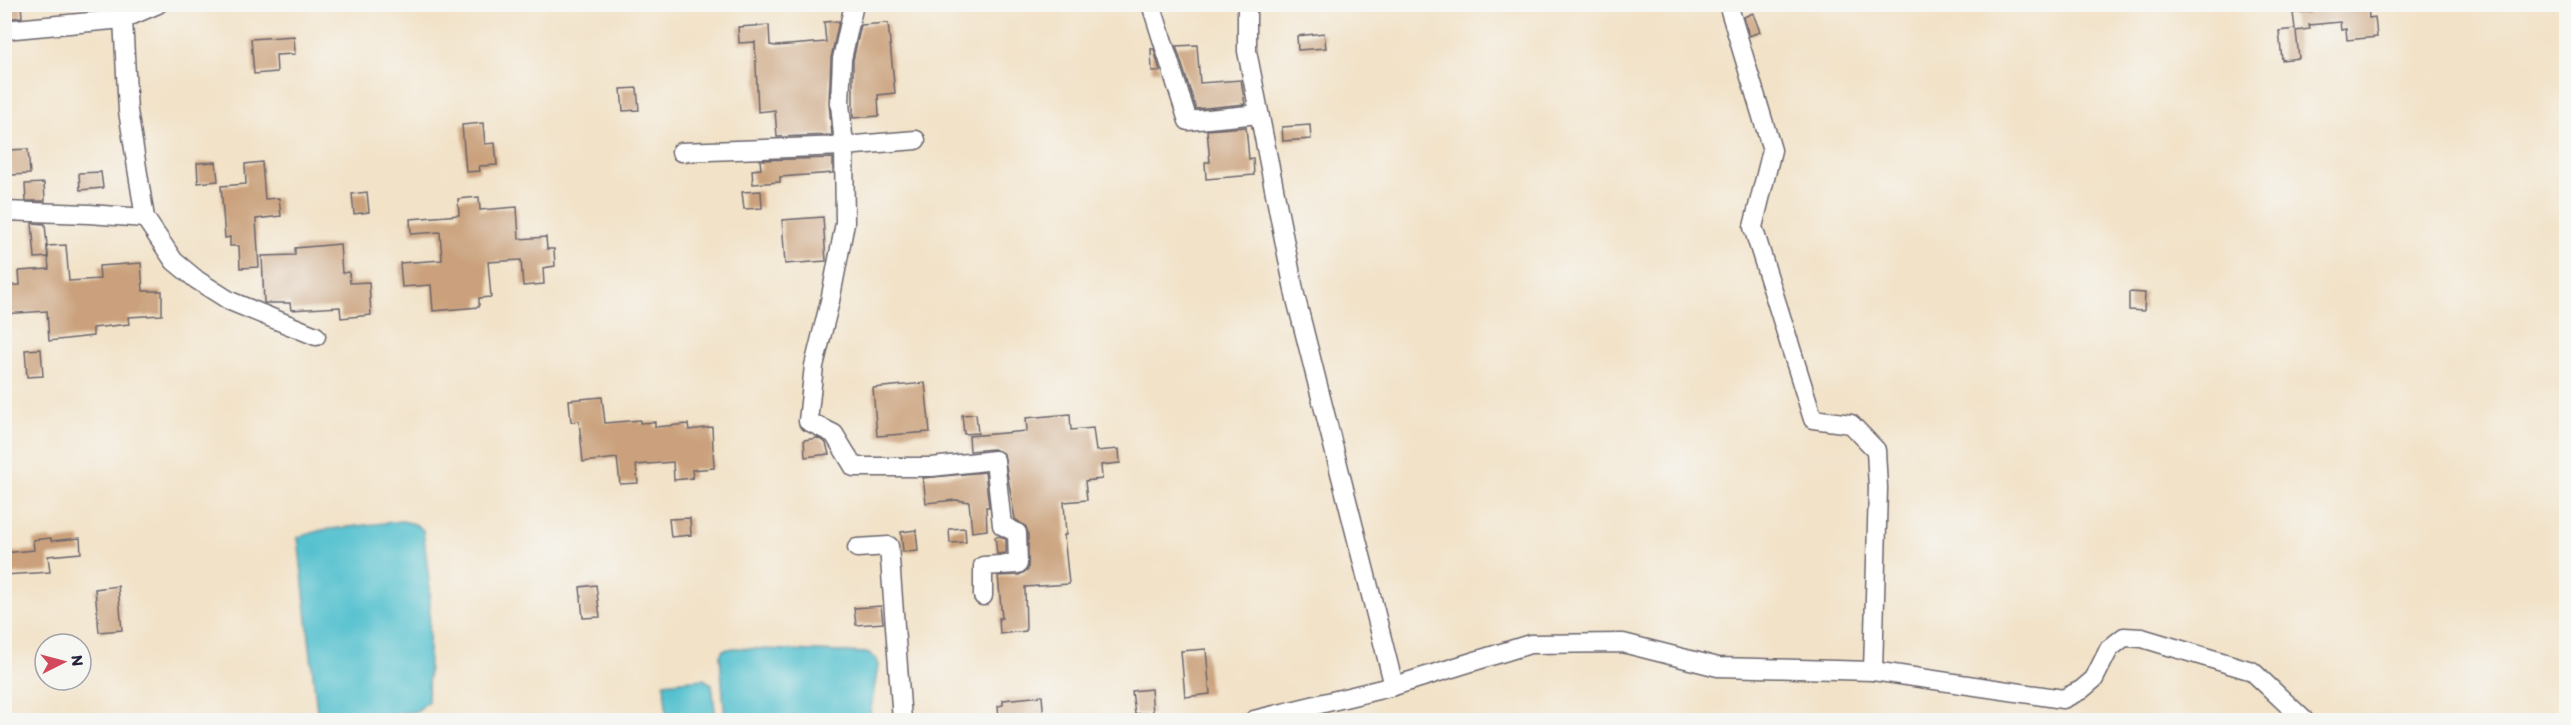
<svg xmlns="http://www.w3.org/2000/svg" width="2571" height="725" font-family="Itim,sans-serif">
	<style>
		.water { fill: #55c1cf; stroke: #3c7285; stroke-width: 1.5 }
		.building { fill: #caa17b }
		.lines { fill: none; stroke-linecap: round; stroke-linejoin: round }
		.street-casing { stroke: #6b656c; stroke-width: 21 }
		.street { stroke: #fff; stroke-width: 18 }
	</style>
	<rect width="100%" height="100%" fill="#f6f6f2"/>
	<filter id="ink" filterUnits="userSpaceOnUse"><feTurbulence type="fractalNoise" baseFrequency=".0167" numOctaves="2"/><feDisplacementMap in="SourceGraphic" scale="12" xChannelSelector="R" yChannelSelector="G"/><feConvolveMatrix kernelMatrix="1 2 1 2 8 2 1 2 1" color-interpolation-filters="sRGB"/></filter>
	<filter id="wash" filterUnits="userSpaceOnUse"><feTurbulence type="fractalNoise" baseFrequency=".008" numOctaves="4" result="noise"/><feDisplacementMap in="SourceGraphic" scale="24" xChannelSelector="R" yChannelSelector="G"/><feGaussianBlur stdDeviation="1.35" result="paint"/><feColorMatrix in="noise" values="0 0 0 0 0 0 0 0 0 0 0 0 0 0 0 0 0 1.4 0 .05"/><feComposite in="paint" operator="in"/></filter>
	<g filter="url(#wash)">
		<rect width="100%" height="100%" fill="#f2e2c7"/>
		<!-- water -->
		<g class="water">
			<polygon points="402,521 415,524 423,530 430,589 428,701 417,711 351,720 318,720 298,537 322,530"/>
			<polygon points="734,648 869,653 877,660 878,666 869,720 725,720 720,656 723,650"/>
			<polygon points="703,679 712,684 716,720 667,720 664,683"/>
		</g>
		<g id="blocks">
			<!-- building -->
			<g class="building">
				<polygon points="4,4 21,4 22,17 4,19"/>
				<polygon points="2312,4 2368,4 2369,18 2375,17 2377,37 2347,40 2346,29 2341,30 2340,22 2309,25 2310,29 2296,31 2299,58 2282,60 2279,31 2295,29 2293,13 2313,11"/>
				<polygon points="1753,13 1760,32 1749,36 1744,17"/>
				<polygon points="839,21 831,58 829,103 832,135 777,137 775,110 758,112 755,42 739,43 738,27 769,25 770,45 776,46 826,42 824,22"/>
				<polygon points="888,23 895,93 878,95 879,116 853,118 853,60 861,25"/>
				<polygon points="1324,33 1326,48 1298,50 1297,36"/>
				<polygon points="294,36 295,54 276,55 277,72 254,74 251,39"/>
				<polygon points="1197,45 1200,83 1241,80 1245,104 1196,109 1176,46"/>
				<polygon points="1151,49 1154,49 1160,71 1152,71"/>
				<polygon points="637,88 639,110 623,111 621,89"/>
				<polygon points="483,123 485,144 495,143 497,165 479,166 480,171 466,172 462,125"/>
				<polygon points="1310,125 1311,139 1283,141 1282,127"/>
				<polygon points="1246,127 1249,159 1253,158 1254,175 1206,179 1205,162 1210,162 1207,130"/>
				<polygon points="28,149 30,174 11,175 9,150"/>
				<polygon points="833,158 833,173 780,177 780,182 753,184 752,170 761,169 760,160"/>
				<polygon points="216,162 218,181 198,183 197,163"/>
				<polygon points="262,162 265,199 279,198 281,216 256,219 259,267 240,268 239,246 230,246 230,237 225,238 221,186 246,184 245,164"/>
				<polygon points="101,172 103,188 80,190 79,173"/>
				<polygon points="44,183 45,201 26,201 25,184"/>
				<polygon points="761,191 762,208 744,209 742,192"/>
				<polygon points="367,192 369,212 354,214 352,194"/>
				<polygon points="479,197 480,210 517,207 519,239 546,237 547,249 554,249 555,266 543,268 544,284 523,286 521,260 488,262 491,297 479,298 479,307 433,311 431,285 402,287 400,263 442,260 440,232 411,234 410,219 459,215 458,199"/>
				<polygon points="823,217 826,261 785,264 782,220"/>
				<polygon points="32,223 45,224 48,257 35,258"/>
				<polygon points="340,244 342,273 349,272 350,283 369,282 371,315 341,318 340,307 291,310 290,303 264,303 262,256 295,255 295,248"/>
				<polygon points="66,245 69,281 100,279 99,266 141,263 143,291 162,291 162,315 128,317 129,324 93,328 93,336 49,341 47,311 4,314 4,286 20,285 19,271 49,269 47,246"/>
				<polygon points="2129,292 2145,293 2144,311 2129,310"/>
				<polygon points="41,349 43,376 27,377 25,350"/>
				<polygon points="925,383 930,432 877,436 873,388"/>
				<polygon points="602,397 605,423 640,420 640,423 655,422 655,427 688,424 689,430 712,427 714,468 692,470 693,478 674,480 673,462 636,465 638,483 620,484 617,458 583,462 579,421 571,422 569,400"/>
				<polygon points="976,414 978,433 964,434 962,415"/>
				<polygon points="1070,414 1071,430 1093,428 1096,451 1119,449 1120,463 1101,465 1102,479 1085,481 1087,500 1064,502 1066,535 1064,535 1069,584 1025,587 1026,631 1000,634 999,618 1002,618 998,576 1019,575 1028,570 1028,533 1026,527 1015,519 1004,454 994,449 970,451 969,436 1027,431 1026,418"/>
				<polygon points="818,438 826,443 829,454 805,457 804,440"/>
				<polygon points="985,472 989,507 986,507 987,530 972,532 969,502 956,500 926,503 923,478"/>
				<polygon points="690,518 691,535 671,537 669,519"/>
				<polygon points="965,528 966,542 950,543 949,529"/>
				<polygon points="916,530 918,551 903,552 901,532"/>
				<polygon points="1000,536 1006,540 1006,553 997,554 995,537"/>
				<polygon points="51,538 51,541 80,538 81,553 48,556 50,572 4,575 4,553 34,550 33,540"/>
				<polygon points="596,585 600,617 583,618 580,587"/>
				<polygon points="118,586 122,630 99,632 95,589"/>
				<polygon points="881,606 883,623 856,625 854,608"/>
				<polygon points="1206,649 1210,694 1185,697 1181,651"/>
				<polygon points="1151,689 1153,713 1135,714 1132,691"/>
				<polygon points="1042,696 1044,720 999,720 998,706 1003,705 1003,700"/>
			</g>
		</g>
	</g>
	<g filter="url(#ink)">
		<use href="#blocks" fill-opacity="0" stroke="#6b656c" stroke-width="1.5"/>
		<g class="lines">
			<defs>
				<g id="street">
					<polyline points="1151,4 1188,121 1259,114"/>
					<polyline points="1247,4 1247,51 1295,295 1394,686"/>
					<polyline points="1728,4 1772,150 1753,227 1813,419 1851,424 1876,450 1878,488 1873,671"/>
					<polyline points="123,19 128,111 145,218 174,261 197,280 230,301 316,336"/>
					<polyline points="4,30 123,19 158,4"/>
					<polyline points="916,140 844,146 845,223 830,301 814,366 808,421 834,434 854,467 932,467 995,460 1002,525 1017,533 1018,564 983,566 983,596"/>
					<polyline points="681,152 844,146 840,103 842,59 854,4"/>
					<polyline points="4,211 89,214 145,218"/>
					<polyline points="857,548 889,546 902,720"/>
					<polyline points="1254,720 1394,686 1530,644 1623,643 1718,667 1873,671 2063,699 2081,690 2094,679 2109,649 2124,637 2142,638 2252,671 2304,720"/>
				</g>
			</defs>
			<!-- street casing -->
			<use href="#street" class="street-casing"/>
			<!-- street -->
			<use href="#street" class="street"/>
		</g>
	</g>
	<!-- margin -->
	<rect width="2571" height="725" fill="none" stroke="#f6f6f2" stroke-width="24"/>
	<!-- north arrow -->
	<g transform="translate(63 662) rotate(84)"><circle r="28" fill="#f6f6f2" stroke="#a1a1a9" stroke-width="1.5"/>
	<path d="M0-4.5L10 22L0 15L-10 22Z" fill="#d1495b"/>
	<text y="-9" font-size="16" font-weight="bold" text-anchor="middle" fill="#22223b">N</text>
	</g>
</svg>
